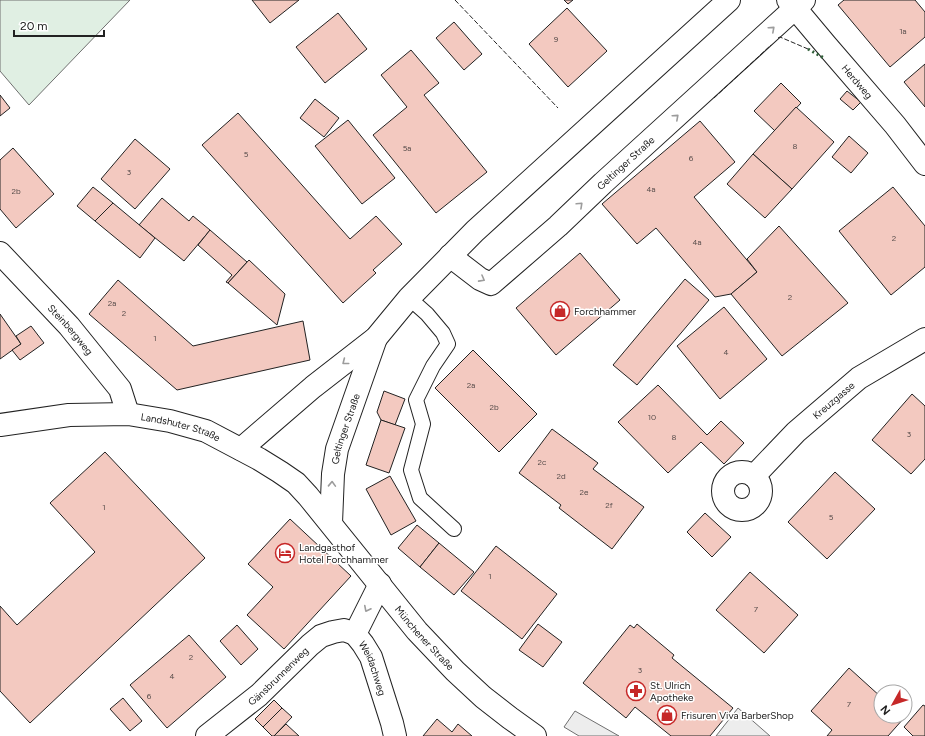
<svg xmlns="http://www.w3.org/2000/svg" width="925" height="736" font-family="Figtree,sans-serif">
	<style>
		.green { fill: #e0efe3; stroke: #6f6f6f }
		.parking { fill: #ededed; stroke: #6f6f6f }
		.building { fill: #f3c9c0; stroke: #222 }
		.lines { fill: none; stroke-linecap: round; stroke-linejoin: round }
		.service-casing { stroke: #222; stroke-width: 16 }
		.minor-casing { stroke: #222; stroke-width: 24 }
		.secondary-casing { stroke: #222; stroke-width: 24 }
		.service { stroke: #fff; stroke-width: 14 }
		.minor { stroke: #fff; stroke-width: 22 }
		.secondary { stroke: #fff; stroke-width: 22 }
		.hedge { stroke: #2f5e38; stroke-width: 3; stroke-dasharray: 2 3; stroke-linecap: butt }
		.fence { stroke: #222; stroke-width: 1; stroke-dasharray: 5 2; stroke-linecap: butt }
		.oneway { stroke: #9c9c9c }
		.labels { text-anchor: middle; stroke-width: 3; stroke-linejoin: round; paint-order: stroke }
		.number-label { font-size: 8px; fill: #564c4a }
		.street-label { font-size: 10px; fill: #222; stroke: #fff }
		.poi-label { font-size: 10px; fill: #222; stroke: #fff; text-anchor: start }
	</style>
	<rect width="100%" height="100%" fill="#fff"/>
	<!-- green -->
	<polygon class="green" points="0,0 130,0 29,105 0,71"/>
	<!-- parking -->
	<g class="parking">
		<polygon points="738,708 770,736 716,736"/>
		<polygon points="575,711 619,736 579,736 564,727"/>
	</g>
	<!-- building -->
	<g class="building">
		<polygon points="252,0 299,0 270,23"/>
		<polygon points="564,0 573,0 568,4"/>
		<polygon points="844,0 915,0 925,12 925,37 890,67 838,5"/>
		<polygon points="567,8 607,51 568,87 529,44"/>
		<polygon points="338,13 367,49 325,83 296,47"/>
		<polygon points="454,22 482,54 464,70 436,38"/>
		<polygon points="411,50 439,83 424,95 487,172 436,213 373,135 407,107 381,75"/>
		<polygon points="925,64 925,107 904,82"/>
		<polygon points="781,83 801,103 775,131 754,111"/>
		<polygon points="847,91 861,102 853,110 840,99"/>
		<polygon points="0,95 10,108 0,116"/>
		<polygon points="315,99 339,118 324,137 300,118"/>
		<polygon points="796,107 834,142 792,189 753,154"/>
		<polygon points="238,113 350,239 376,216 402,244 373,270 376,273 343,303 202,145"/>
		<polygon points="348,120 395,178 362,204 315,146"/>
		<polygon points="700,121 735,162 694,197 757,272 731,294 715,297 656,228 637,244 602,204"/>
		<polygon points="849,136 868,153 851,173 832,157"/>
		<polygon points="135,139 170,169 135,209 101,179"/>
		<polygon points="13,148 54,194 16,228 0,209 0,160"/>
		<polygon points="753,154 792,189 765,218 727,184"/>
		<polygon points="93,187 113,203 95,221 77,206"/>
		<polygon points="893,187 925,226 925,267 891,295 839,231"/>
		<polygon points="162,198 189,221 193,216 210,230 206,235 184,261 139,225"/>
		<polygon points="113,203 155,238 140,258 95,221"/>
		<polygon points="779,226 848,303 782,356 731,294 757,272 747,259"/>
		<polygon points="210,230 247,262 228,283 226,282 232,275 198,245"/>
		<polygon points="580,253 620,300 556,355 516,308"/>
		<polygon points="249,260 285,294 277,325 228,283"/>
		<polygon points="685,279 709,300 637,385 613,365"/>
		<polygon points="118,280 193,346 303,321 310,360 177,390 89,314"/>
		<polygon points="724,307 767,359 720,399 677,346"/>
		<polygon points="0,314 21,344 0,359"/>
		<polygon points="31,326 44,343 20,360 12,350 21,344 16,336"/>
		<polygon points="473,350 537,414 499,452 435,388"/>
		<polygon points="658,385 707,435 721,421 744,443 724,464 701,442 668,473 618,422"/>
		<polygon points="384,391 405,399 395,425 381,420 377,412"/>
		<polygon points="912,394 925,406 925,459 911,474 872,440"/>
		<polygon points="381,420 405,428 389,473 366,465"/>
		<polygon points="552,429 598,463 593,469 644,507 612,549 559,508 561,505 519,473"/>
		<polygon points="105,452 205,558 30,723 0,691 0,606 17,625 95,552 50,503"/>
		<polygon points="835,472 875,509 827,559 788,522"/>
		<polygon points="390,476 416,521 391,535 366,489"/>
		<polygon points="705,513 731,537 712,557 687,532"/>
		<polygon points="290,519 351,576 284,649 247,615 273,587 248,564"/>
		<polygon points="417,525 439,543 420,567 398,548"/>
		<polygon points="439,543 474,572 454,595 420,567"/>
		<polygon points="496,546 557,594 522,639 461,591"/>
		<polygon points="750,572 798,615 764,653 716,610"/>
		<polygon points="538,624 562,642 543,667 519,650"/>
		<polygon points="637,624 674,655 672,658 733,708 710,736 671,736 635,707 626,718 583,683 630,625 634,628"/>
		<polygon points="237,625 258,649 241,665 220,641"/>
		<polygon points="189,635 226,677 167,728 130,685"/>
		<polygon points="849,668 881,697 881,716 902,716 904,718 888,736 827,736 832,730 811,711"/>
		<polygon points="123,698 142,721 130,731 110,709"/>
		<polygon points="274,700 282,708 263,727 255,719"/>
		<polygon points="923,705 925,706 925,736 913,736 904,727"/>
		<polygon points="282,708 292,717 274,736 272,736 263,727"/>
		<polygon points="437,719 452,732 458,724 472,736 423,736"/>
		<polygon points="286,724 299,736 274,736"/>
	</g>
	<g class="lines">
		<defs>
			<polyline id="service" points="409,298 427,314 443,333 448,344 433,366 416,400 423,424 411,470 420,498 454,529"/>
			<g id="minor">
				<path id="s1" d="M 788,0 L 795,8 L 826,45 L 895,125 L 925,164"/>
				<path id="s2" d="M 0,253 L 69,326 L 120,389 L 128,414"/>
				<path id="s3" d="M 450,256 L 480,279 L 491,284 L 558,226 L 603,183 L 804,0"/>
				<circle cx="742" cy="491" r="19"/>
				<path id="s4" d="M 754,476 L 796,432 L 859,378 L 925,339"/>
				<path id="s5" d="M 355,634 L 363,644 L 371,657 L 392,723 L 395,736"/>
				<polyline points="355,634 380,584"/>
				<path id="s6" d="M 207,736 L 259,695 L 310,645 L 321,636 L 333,632 L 344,630 L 355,634"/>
			</g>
			<g id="secondary">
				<path id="s7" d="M 0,425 L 69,415 L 128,414 L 170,421 L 206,431 L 259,459 L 280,472 L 296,483 L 308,496 L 417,631 L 455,671 L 483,697 L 510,718 L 535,736"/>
				<polyline points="241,449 313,387 376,338 409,298 475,231 729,0"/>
				<path id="s8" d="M 331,523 L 333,474 L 337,449 L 376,338"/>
			</g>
		</defs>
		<!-- service casing -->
		<use href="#service" class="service-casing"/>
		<!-- minor casing -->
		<use href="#minor" class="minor-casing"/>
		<!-- secondary casing -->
		<use href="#secondary" class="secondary-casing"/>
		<!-- service -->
		<use href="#service" class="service"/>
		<!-- minor -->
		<use href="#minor" class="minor"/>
		<!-- secondary -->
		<use href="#secondary" class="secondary"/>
		<!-- hedge -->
		<polyline class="hedge" points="808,49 824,58"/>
		<!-- fence -->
		<g class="fence">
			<polyline points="455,0 558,108"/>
			<polyline points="778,38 780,37 808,49"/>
			<polyline points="714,98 771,45"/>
		</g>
	</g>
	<!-- one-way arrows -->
	<defs><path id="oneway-chevron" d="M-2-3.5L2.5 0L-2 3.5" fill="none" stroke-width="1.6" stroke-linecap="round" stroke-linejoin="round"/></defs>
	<g class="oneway">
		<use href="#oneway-chevron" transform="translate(772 29) rotate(-42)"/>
		<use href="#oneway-chevron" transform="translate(676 117) rotate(-42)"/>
		<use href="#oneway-chevron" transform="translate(580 205) rotate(-43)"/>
		<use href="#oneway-chevron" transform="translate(482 279) rotate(29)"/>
		<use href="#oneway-chevron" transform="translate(345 362) rotate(142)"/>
		<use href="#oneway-chevron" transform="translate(332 484) rotate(-88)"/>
		<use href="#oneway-chevron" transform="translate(367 609) rotate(117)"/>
	</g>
	<!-- icons -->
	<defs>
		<symbol id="shop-ring" viewBox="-11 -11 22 22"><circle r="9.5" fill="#fff" stroke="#c62828" stroke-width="1.5"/><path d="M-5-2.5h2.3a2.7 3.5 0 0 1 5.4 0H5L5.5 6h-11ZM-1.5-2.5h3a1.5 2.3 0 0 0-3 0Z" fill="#c62828"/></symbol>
		<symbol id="hotel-ring" viewBox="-11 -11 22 22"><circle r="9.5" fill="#fff" stroke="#c62828" stroke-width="1.5"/><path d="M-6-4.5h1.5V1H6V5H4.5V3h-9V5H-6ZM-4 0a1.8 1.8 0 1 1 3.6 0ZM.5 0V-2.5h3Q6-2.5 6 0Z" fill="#c62828"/></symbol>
		<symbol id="pharmacy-ring" viewBox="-11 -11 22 22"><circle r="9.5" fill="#fff" stroke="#c62828" stroke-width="1.5"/><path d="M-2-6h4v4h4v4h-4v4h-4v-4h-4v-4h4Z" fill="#c62828"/></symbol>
	</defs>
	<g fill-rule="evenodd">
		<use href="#shop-ring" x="549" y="300" width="22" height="22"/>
		<use href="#hotel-ring" x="274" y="542" width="22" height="22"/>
		<use href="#pharmacy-ring" x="625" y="680" width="22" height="22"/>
		<use href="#shop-ring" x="656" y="704" width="22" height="22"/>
	</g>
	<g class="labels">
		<!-- number labels -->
		<g class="number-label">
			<text x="903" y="34">1a</text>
			<text x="556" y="42">9</text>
			<text x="795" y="149">8</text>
			<text x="407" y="151">5a</text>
			<text x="246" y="157">5</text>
			<text x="691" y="161">6</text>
			<text x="129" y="175">3</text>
			<text x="651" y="192">4a</text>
			<text x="16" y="194">2b</text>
			<text x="894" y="241">2</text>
			<text x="697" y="245">4a</text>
			<text x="790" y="300">2</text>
			<text x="112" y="306">2a</text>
			<text x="124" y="316">2</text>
			<text x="155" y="341">1</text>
			<text x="726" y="355">4</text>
			<text x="471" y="388">2a</text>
			<text x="494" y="410">2b</text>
			<text x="652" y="420">10</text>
			<text x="909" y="437">3</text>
			<text x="674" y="440">8</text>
			<text x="542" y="465">2c</text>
			<text x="561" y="479">2d</text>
			<text x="584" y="495">2e</text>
			<text x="609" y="508">2f</text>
			<text x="104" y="510">1</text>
			<text x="831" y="520">5</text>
			<text x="490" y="579">1</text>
			<text x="756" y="612">7</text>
			<text x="191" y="660">2</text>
			<text x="640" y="673">3</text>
			<text x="172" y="679">4</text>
			<text x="149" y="699">6</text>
			<text x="849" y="707">7</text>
		</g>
		<!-- street labels -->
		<g class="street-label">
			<text dy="4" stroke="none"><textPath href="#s1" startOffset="107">Herdweg</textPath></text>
			<text dy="4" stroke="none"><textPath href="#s3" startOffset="231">Geltinger Straße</textPath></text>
			<text dy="4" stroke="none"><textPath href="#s2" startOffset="104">Steinbergweg</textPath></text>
			<text dy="4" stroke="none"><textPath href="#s4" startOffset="110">Kreuzgasse</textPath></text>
			<text dy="4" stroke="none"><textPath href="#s7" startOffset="183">Landshuter Straße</textPath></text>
			<text dy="4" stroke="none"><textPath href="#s8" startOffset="96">Geltinger Straße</textPath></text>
			<text dy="4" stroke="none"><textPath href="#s7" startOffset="514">Münchener Straße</textPath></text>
			<text dy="4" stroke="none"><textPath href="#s5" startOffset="39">Weidachweg</textPath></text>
			<text dy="4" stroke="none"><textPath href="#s6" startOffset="93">Gänsbrunnenweg</textPath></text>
		</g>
		<!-- poi labels -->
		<g class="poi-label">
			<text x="574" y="315">Forchhammer</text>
			<text x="299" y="551">Landgasthof<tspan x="299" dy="12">Hotel Forchhammer</tspan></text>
			<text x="650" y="689">St. Ulrich<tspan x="650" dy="12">Apotheke</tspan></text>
			<text x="681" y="719">Frisuren Viva BarberShop</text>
		</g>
	</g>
	<!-- north arrow -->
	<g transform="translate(893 704) rotate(231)"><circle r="19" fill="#ffffff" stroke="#a7a7a7"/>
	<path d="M0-3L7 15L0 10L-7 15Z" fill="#c62828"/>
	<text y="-6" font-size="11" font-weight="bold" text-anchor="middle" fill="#222222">N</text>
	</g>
	<!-- scale -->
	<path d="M14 30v6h90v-6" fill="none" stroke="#222222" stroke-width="2"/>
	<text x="20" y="30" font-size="12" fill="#222222" stroke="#ffffff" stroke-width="3" paint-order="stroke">20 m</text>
</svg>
